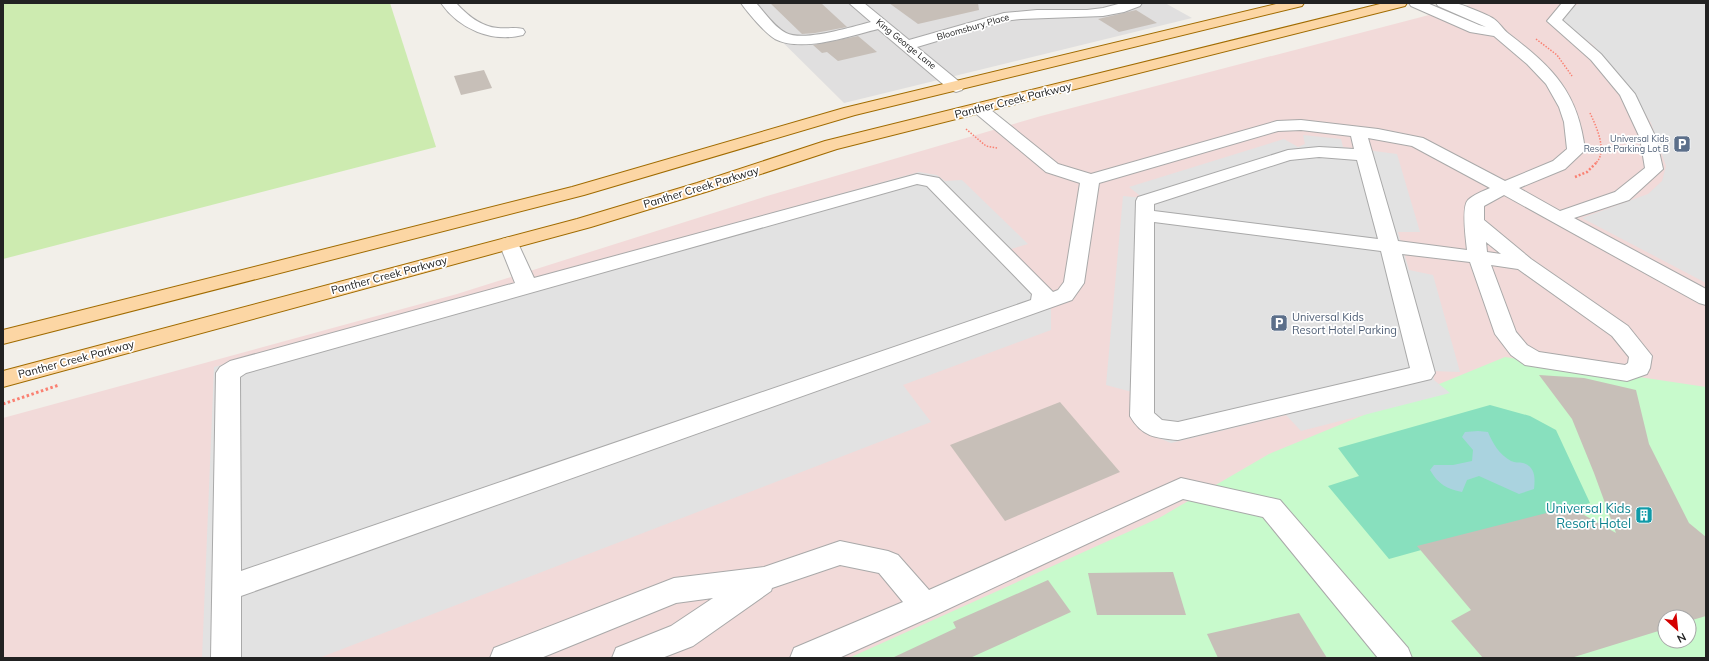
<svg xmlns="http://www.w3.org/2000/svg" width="1709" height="661" font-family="Mulish,sans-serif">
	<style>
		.residential { fill: #e0dfdf }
		.commercial { fill: #f2dad9; fill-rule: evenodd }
		.grass { fill: #cdebb0 }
		.park { fill: #c8facc; fill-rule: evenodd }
		.pitch { fill: #88e0be }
		.parking { fill: #e2e2e2 }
		.water { fill: #aad3df }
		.building { fill: #c7bfb8 }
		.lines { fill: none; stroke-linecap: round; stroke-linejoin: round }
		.minor-casing { stroke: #a9a9a9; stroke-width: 2 }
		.major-casing { stroke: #a06b00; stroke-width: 2 }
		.path-far2 { stroke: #fa8072; stroke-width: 1.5; stroke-dasharray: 1.5 1.5; stroke-linecap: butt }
		.path-far1 { stroke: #fa8072; stroke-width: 2.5; stroke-dasharray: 2 2; stroke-linecap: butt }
		.path { stroke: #fa8072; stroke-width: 3; stroke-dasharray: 2.5 2.5; stroke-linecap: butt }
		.minor { fill: #fff; fill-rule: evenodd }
		.major { fill: #fcd6a4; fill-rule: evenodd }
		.labels { text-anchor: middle; stroke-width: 3.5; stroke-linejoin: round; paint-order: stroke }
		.far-street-label { font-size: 9px; fill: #222; stroke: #fff }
		.far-service-label { font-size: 9px; fill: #4e5e75; stroke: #fff; text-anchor: end }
		.street-label { font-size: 11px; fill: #222; stroke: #fff }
		.service-label { font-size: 11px; fill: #4e5e75; stroke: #fff; text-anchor: start }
		.near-culture-label { font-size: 13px; fill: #0d838f; stroke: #fff; text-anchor: end }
	</style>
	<rect width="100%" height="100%" fill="#f2efe9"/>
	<!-- residential -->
	<polygon class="residential" points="743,3 1165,3 1192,18 844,103"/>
	<!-- commercial -->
	<path class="commercial" d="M 1475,3 L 1706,3 L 1706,658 L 3,658 L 3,418 L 457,294 L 767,196 L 1041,116 ZM 1665,617 L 1689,617 L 1689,641 L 1665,641 Z"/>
	<!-- grass -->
	<polygon class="grass" points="3,3 390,3 436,147 3,259"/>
	<!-- park -->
	<path class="park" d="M 1505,357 L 1706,387 L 1706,658 L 849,658 L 1159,518 L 1269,454 ZM 1665,617 L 1689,617 L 1689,641 L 1665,641 Z"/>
	<!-- pitch -->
	<polygon class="pitch" points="1490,405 1530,416 1556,430 1590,503 1389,559 1328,486 1359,476 1338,448"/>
	<!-- parking -->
	<g class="parking">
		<polygon points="1581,3 1706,3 1706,283 1582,218 1648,194 1662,181 1666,166 1651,123 1625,82 1593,45 1560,20 1573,7"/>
		<polygon points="1303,135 1341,139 1343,147 1397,154 1420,232 1398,232 1409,270 1433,275 1460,372 1432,371 1434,380 1450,393 1301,431 1286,415 1171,443 1149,434 1132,392 1106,385 1123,196 1143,198 1129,187 1284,139 1298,147 1305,144"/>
		<polygon points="919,172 937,175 945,181 962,180 1028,244 1011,249 1051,290 1051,330 903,385 931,422 319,658 202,658 214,367"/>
	</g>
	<!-- water -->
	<path class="water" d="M 1478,431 L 1488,432 C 1493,444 1499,454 1511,461 C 1515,463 1519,462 1523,463 C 1536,467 1535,479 1534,489 L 1519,494 L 1479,476 L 1467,480 L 1462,492 C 1447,489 1438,484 1430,470 L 1434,465 L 1453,465 L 1472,461 L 1473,450 L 1462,437 L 1465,432 Z"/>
	<!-- building -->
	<g class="building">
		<polygon points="770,3 821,3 847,27 815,33 802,34"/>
		<polygon points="889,3 978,3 979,10 918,24"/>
		<polygon points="1136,10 1157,23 1119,32 1098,19"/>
		<polygon points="858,36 877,52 838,61 827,52 822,53 813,45"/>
		<polygon points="484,70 492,88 461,95 454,76"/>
		<polygon points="1539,375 1584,378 1636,390 1649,444 1689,523 1706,537 1706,616 1689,621 1689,617 1665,617 1665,629 1571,658 1483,658 1451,621 1471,610 1417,546 1570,507 1616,533 1594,473 1572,419"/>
		<polygon points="1060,402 1120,472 1005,521 950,445"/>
		<polygon points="1173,572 1186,615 1097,615 1088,573"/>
		<polygon points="1048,580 1071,612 970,658 892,658 956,628 953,622"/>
		<polygon points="1299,613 1327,658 1218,658 1207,634"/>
	</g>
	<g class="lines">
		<defs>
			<g id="minor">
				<path d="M 441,3 L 456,3 C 467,15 481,27 498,28 C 506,29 515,27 523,29 L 525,32 L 523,35 C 492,43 459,29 441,3 Z"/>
				<path d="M 741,3 L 756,3 C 765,13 774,27 786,33 C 804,42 851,27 871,22 L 849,3 L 864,3 L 909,40 L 1004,13 L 1037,10 L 1087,10 L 1103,8 L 1122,3 L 1142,3 L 1140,6 L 1124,12 L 1103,16 L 1021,19 L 1004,21 L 917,47 L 962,84 L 964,87 L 962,90 L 956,92 L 950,90 L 878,29 C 850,36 802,53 775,39 C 765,33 748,13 741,3 Z"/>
				<path d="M 1409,3 L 1427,3 L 1479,25 L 1486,27 L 1438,6 L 1436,3 C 1442,3 1449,2 1455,3 C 1461,4 1489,15 1494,19 C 1500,23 1503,30 1509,34 C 1553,68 1578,92 1585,150 L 1565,169 L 1519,188 L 1560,211 L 1615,192 L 1645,168 L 1640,138 L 1620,95 L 1591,60 L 1547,21 L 1562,3 L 1576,3 L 1562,20 L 1601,54 L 1635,94 L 1656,138 L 1663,169 L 1629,200 L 1574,218 L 1706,289 L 1706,305 L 1699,303 L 1504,195 L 1484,206 L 1484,220 L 1531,259 L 1628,326 L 1652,356 L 1650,368 L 1647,374 L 1627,381 L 1525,365 L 1511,355 L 1495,334 L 1470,262 L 1402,254 L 1435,373 L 1431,379 L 1178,440 C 1156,438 1142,437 1130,416 L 1136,201 L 1138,197 L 1288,150 L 1319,147 L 1354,149 L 1351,136 L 1301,130 L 1278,131 L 1099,183 L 1084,283 L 1072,300 L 241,596 L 241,658 L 211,658 L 216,373 L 220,367 L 230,361 L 515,283 L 499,243 L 502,239 L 509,237 L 516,239 L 534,278 L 917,174 L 939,178 L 1053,292 L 1058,290 L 1064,282 L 1080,183 L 1046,172 L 974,112 L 972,109 L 974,106 L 980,104 L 986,106 L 1058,164 L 1091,174 L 1277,121 L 1301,120 L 1378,129 L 1423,138 L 1505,181 L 1553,161 L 1567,149 L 1564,122 L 1559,107 L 1546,84 L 1527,64 L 1494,36 L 1470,32 L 1411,6 ZM 1368,138 L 1412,146 L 1490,188 C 1483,191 1473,195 1468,200 C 1461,207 1466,240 1467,250 L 1398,241 ZM 1319,157 L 1357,160 L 1378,239 L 1154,211 L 1154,204 L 1290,160 ZM 917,184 L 927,186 L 1032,294 L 1031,300 L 241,571 L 240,377 L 246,373 ZM 1154,222 L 1381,251 L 1410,368 L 1178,422 L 1162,420 L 1154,413 ZM 1486,242 L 1501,254 L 1487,252 ZM 1491,265 L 1518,269 L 1612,336 L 1629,357 L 1628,363 L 1625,365 L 1539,352 L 1527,345 L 1516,332 Z"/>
				<polygon points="1181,478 1280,500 1408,648 1412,658 1378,658 1263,517 1183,499 935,615 839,658 790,658 794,648 903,602 879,573 840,565 772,588 771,591 693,646 662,658 612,658 616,648 671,626 713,598 676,603 541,658 490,658 494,648 674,578 764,567 840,541 888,551 898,555 929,590"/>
			</g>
			<g id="major">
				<polygon points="1280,3 1304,3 1302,6 855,115 584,195 3,344 3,330 572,187 844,108"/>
				<polygon points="1384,3 1407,3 1405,6 837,149 709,191 591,227 3,387 3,371 577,219 697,183 825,141"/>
			</g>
		</defs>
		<!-- minor casing -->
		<use href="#minor" class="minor-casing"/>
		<!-- major casing -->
		<use href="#major" class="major-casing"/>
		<!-- path-far2 -->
		<g class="path-far2">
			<polyline points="1536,39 1557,55 1572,76"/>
			<path d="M 1590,113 C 1596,126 1608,151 1596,163"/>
			<polyline points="966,129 986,146 997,148"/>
		</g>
		<!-- path-far1 -->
		<polyline class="path-far1" points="1575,177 1587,172 1597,162"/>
		<!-- path -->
		<polyline class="path" points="3,404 59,385"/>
		<!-- minor -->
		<use href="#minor" class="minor"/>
		<!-- major -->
		<use href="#major" class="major"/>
	</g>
	<!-- icons -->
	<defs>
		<symbol id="parking-square" viewBox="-11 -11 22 22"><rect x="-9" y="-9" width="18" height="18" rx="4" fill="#5c6f8a" stroke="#fff"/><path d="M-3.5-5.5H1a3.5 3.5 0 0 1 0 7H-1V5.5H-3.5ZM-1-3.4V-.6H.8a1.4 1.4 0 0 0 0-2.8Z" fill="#fff"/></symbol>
		<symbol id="building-square" viewBox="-11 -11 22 22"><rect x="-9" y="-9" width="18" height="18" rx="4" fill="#0f9aa8" stroke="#fff"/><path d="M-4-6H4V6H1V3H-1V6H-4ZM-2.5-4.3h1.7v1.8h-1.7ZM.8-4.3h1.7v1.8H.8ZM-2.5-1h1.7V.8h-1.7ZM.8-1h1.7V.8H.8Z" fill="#fff"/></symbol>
	</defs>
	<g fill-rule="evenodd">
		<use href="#parking-square" x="1672" y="134" width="20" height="20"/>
		<use href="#parking-square" x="1269" y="313" width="20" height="20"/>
		<use href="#building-square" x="1634" y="505" width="20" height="20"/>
	</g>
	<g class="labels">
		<!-- far-street labels -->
		<g class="far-street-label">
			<text transform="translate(973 27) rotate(-16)" y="3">Bloomsbury Place</text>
			<text transform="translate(906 44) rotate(39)" y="3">King George Lane</text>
		</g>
		<!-- far-service labels -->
		<g class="far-service-label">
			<text x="1669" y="142">Universal Kids<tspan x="1669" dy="10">Resort Parking Lot B</tspan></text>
		</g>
		<!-- street labels -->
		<g class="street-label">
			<text transform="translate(1013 100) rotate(-14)" y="4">Panther Creek Parkway</text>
			<text transform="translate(701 187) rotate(-17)" y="4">Panther Creek Parkway</text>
			<text transform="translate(389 275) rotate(-15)" y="4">Panther Creek Parkway</text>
			<text transform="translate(76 359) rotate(-15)" y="4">Panther Creek Parkway</text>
		</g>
		<!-- service labels -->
		<g class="service-label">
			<text x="1292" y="321">Universal Kids<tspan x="1292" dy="13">Resort Hotel Parking</tspan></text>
		</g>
		<!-- near-culture labels -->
		<g class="near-culture-label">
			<text x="1631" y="513">Universal Kids<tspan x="1631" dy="15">Resort Hotel</tspan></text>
		</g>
	</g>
	<!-- border -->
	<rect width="1709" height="661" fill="none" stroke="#222222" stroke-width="8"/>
	<!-- north arrow -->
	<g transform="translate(1677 629) rotate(153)"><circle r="19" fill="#ffffff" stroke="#a7a7a7"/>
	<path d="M0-3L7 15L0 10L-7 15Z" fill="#d40000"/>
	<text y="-6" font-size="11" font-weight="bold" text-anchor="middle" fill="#222222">N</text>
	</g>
</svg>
